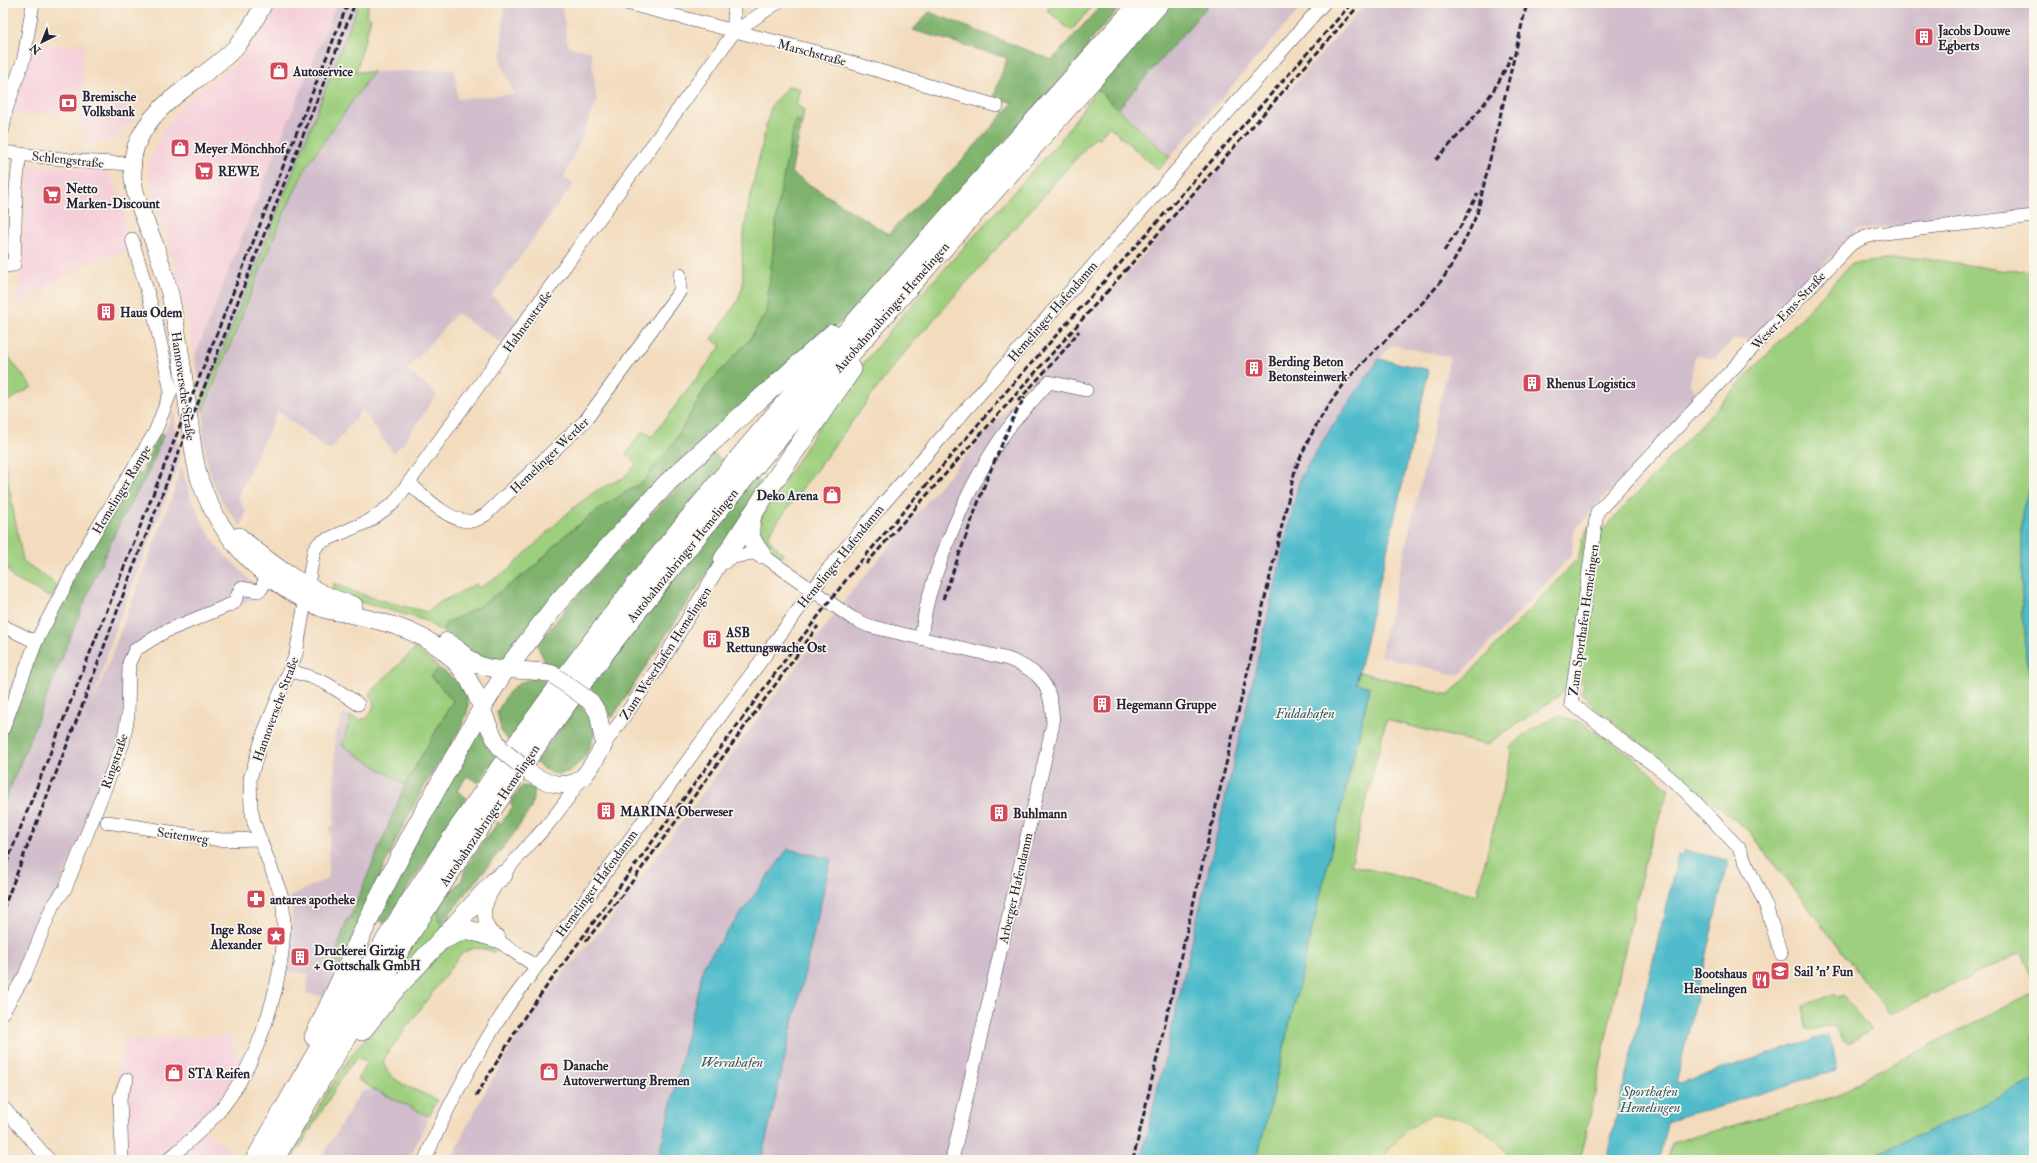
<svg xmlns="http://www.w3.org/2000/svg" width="2037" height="1163" font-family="'IM FELL Double Pica',serif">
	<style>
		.built { fill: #f5cfda }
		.industrial { fill: #d1bdcb }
		.green { fill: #9ecf7e; stroke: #60785c }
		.forest { fill: #7eb26d; stroke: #506a54 }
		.sand { fill: #eeda9e; stroke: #887e6c }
		.water { fill: #4fbbca; stroke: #386e82 }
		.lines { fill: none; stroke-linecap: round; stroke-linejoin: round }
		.minor-casing { stroke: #413e4f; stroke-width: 14 }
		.major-casing { stroke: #413e4f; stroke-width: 18 }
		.highway-casing { stroke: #413e4f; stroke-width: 20 }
		.minor { stroke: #fff; stroke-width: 13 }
		.major { stroke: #fff; stroke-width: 17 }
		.highway { stroke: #fff; stroke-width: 19 }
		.rail { stroke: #22223b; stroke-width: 3; stroke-dasharray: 6 3; stroke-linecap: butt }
		.major-bridge-casing { stroke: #413e4f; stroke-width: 18; stroke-linecap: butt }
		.major-bridge { stroke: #fff; stroke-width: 17 }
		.labels { text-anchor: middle; stroke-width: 3.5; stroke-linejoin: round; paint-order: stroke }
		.poi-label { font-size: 13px; font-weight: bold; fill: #22223b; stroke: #fbf7ec; text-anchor: start }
		.street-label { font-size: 13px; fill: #22223b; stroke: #fbf7ec }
		.water-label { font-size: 14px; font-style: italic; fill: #32586d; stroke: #fbf7ec }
	</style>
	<rect width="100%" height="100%" fill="#fbf7ec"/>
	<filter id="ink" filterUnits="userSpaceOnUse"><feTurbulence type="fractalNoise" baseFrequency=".025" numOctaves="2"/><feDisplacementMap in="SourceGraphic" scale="8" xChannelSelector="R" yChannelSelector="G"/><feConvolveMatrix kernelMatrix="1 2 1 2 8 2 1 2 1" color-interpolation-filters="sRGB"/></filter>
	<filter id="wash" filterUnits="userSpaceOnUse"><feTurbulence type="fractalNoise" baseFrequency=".012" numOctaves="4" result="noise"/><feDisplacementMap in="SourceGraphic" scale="16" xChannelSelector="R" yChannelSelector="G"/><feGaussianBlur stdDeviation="0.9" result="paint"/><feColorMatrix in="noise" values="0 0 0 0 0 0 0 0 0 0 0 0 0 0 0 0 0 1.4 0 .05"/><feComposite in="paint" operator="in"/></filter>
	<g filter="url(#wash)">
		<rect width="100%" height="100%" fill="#f3dcbe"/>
		<!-- built -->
		<g class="built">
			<polygon points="279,3 337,3 276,151 195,356 167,235 150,185 148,175 150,159 162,131 174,115 187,101 238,62 248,50"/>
			<polygon points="85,45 82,65 85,101 109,95 138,114 115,139 85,145 76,113 9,113 31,46"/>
			<polygon points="30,165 101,170 109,175 115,185 126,220 123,222 128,249 80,266 17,306"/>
			<polygon points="232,1036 236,1056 249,1063 203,1127 212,1137 235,1155 232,1160 99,1160 120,1143 118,1070 123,1055 124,1040"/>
		</g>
		<!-- industrial -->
		<g class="industrial">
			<polygon points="337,3 359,3 253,275 202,401 195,356 276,151"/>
			<polygon points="504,3 561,3 568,46 591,52 597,102 564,178 574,183 492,296 523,325 507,347 457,313 407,370 437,394 404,442 393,453 362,410 330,451 278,411 238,496 246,512 241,526 227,509 214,485 209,469 204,447 203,411 280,222 307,167 373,72 454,70 458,99 514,94 501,62"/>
			<polygon points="1210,3 1305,3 1170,157 1118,109"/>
			<polygon points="1366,3 2034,3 2034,210 1856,230 1758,333 1745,340 1734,339 1715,359 1695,355 1690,384 1697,397 1575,529 1571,556 1459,676 1380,656 1450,357 1392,345 1379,359 1328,433 1300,478 1141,1160 761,1160 831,859 704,964 658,1160 452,1160 465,1130 484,1094 519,1034 540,1004 565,971 609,921 848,596 943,482"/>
			<polygon points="174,410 180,461 113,636 91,709 171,499 181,466 191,498 203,523 217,547 264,594 165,636 138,654 130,672 120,740 21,980 10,980 3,977 3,806 90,588 121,520 147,475"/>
			<polygon points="344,713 351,716 342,745 405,785 350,919 334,963 340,966 326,997 306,993 309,974 284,970 291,935 292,908 289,897 328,878 330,828 334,825 335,735"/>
			<polygon points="373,1089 429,1116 409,1160 320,1160 360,1093 366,1090"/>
		</g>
		<!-- green -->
		<g class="green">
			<polygon points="359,3 369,3 366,15 371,18 356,72 373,72 306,167 280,222 203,411 202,401 253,275"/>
			<polygon points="1053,3 1095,3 1071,31 1047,10"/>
			<path d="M 788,86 L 800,89 L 796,104 L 804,110 L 802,122 L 795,121 L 779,199 L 766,312 L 750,339 L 706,387 L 674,442 L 643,482 L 605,505 L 564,536 L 533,568 L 480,606 L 445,624 L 443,632 L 425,621 L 414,617 L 332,594 L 334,583 C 364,597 395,604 427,612 L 437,604 L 476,584 L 479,588 L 507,571 L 572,509 L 597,490 L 623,478 L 636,464 L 626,454 L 643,431 L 652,437 L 721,346 L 712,339 L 738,301 L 743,285 L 742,245 L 749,202 L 771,106 Z"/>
			<polygon points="1097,89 1170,157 1158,170 1109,126 1099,138 1095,137 898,360 770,532 768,537 772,543 783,553 779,558 761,547 756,526 821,423 867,359 901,317 1059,142"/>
			<polygon points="1925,258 2006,271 2034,270 2034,469 2022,513 2022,615 2025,631 2026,659 2034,685 2034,981 2022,952 1890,1014 1750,832 1679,775 1676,779 1660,765 1652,752 1595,709 1582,693 1584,683 1568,680 1559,696 1486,745 1386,720 1351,865 1477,895 1511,755 1510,747 1529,731 1558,716 1581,722 1633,757 1669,789 1646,856 1616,989 1591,1112 1579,1160 1511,1160 1501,1145 1389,1149 1382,1160 1257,1160 1370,687 1356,684 1359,672 1449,695 1579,557 1582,540 1589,526 1602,531 1851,264 1894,259"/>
			<polygon points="3,350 32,387 3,404"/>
			<polygon points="3,456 23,561 58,586 52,598 13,578 3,560"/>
			<path d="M 416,648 L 439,668 L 431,676 L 453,701 L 405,785 L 342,745 L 351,716 L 359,720 L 367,718 C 375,709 376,703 369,693 Z"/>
			<polygon points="442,895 438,920 447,928 367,1012"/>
			<path d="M 461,936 L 490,942 L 500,950 L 493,952 C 479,947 473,946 461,954 L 389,1051 L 383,1062 C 390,1084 418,1090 437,1100 L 429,1116 L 373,1089 L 357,1079 L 367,1063 L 362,1059 L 357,1058 L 346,1071 L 292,1160 L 289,1160 C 309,1125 328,1088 352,1055 C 382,1015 417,979 451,942 Z"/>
			<polygon points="2034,992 2034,1080 1936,1128 1888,1149 1857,1160 1668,1160 1672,1143 1837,1096 1863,1079"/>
			<path d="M 1834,994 L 1840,998 L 1844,996 L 1872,1030 L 1849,1043 L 1843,1040 C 1832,1012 1826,1033 1807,1028 L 1803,1006 Z"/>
		</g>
		<!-- forest -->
		<g class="forest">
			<polygon points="1103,3 1124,3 1089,42 1087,50 857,308 808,350 503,662 483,661 443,632 445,624 480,606 533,568 564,536 605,505 643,482 674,442 706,387 750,339 766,312 779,199 795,120 802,122 791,173 888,234 962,160 1013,103 994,96 1007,58 913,30 929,12 1052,60"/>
			<polygon points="1170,3 1210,3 1118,109 1097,89"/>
			<polygon points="159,433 164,434 147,475 121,520 90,588 3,806 3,737 40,644 84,558 135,473 141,474"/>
			<path d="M 713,453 L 725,462 L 562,668 L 545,662 L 537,645 C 591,576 650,513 713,453 Z"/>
			<polygon points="753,476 764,486 612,718 601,699 589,686"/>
			<path d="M 439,668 C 453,678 469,688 468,708 C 466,726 435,767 425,785 C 392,843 367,906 340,966 L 333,963 L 347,919 L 350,918 L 405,785 L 453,701 L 431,676 Z"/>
			<path d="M 539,678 L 550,684 L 509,741 L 502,734 L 497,712 C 508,692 514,680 539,678 Z"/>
			<path d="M 579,704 C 582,707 589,710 591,714 C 603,733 581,773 559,774 C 549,774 543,768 535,762 Z"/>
			<polygon points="478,725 488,748 497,756 478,783 467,776 457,791 467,798 385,923 375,919"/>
			<polygon points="522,786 535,788 531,808 513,835 441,924 438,920 440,903 461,881 466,867 498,822 501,824 513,806 510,803"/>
		</g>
		<!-- sand -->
		<path class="sand" d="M 1431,1115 C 1471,1118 1488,1126 1511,1160 L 1467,1160 L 1461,1157 L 1423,1158 L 1421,1160 L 1382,1160 C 1395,1139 1409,1126 1431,1115 Z"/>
		<!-- water -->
		<g class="water">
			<polygon points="1379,359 1429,370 1356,683 1370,687 1257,1160 1141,1160 1300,478 1328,433"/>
			<polygon points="2034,469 2034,685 2026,659 2025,631 2022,615 2022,513"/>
			<polygon points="788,849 831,859 761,1160 658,1160 704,964"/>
			<polygon points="1684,850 1728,860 1676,1084 1827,1035 1835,1051 1836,1070 1667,1122 1659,1160 1606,1160 1678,855 1684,854"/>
			<path d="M 2034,1080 L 2034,1160 L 1857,1160 C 1918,1139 1976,1108 2034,1080 Z"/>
			<polygon points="1443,1154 1461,1157 1467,1160 1421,1160 1423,1158"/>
		</g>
	</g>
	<g filter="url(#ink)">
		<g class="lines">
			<defs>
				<g id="minor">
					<polyline points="626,3 816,52 997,106"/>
					<polyline points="734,3 734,32"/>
					<polyline points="3,129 6,110 24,58 33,3"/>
					<polyline points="3,152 79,161 132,164"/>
					<polyline points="3,266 14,265 16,188 20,154"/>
					<path d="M 409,483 C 424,496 450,523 471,521 C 476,521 481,517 485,515 L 585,421 L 680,291 L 680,275"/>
					<polyline points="3,626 36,642"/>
					<path d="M 921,638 C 923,625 925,610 929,596 C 946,539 974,473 1010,426 C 1022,411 1036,397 1049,382 L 1086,390"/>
					<path d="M 289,671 C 321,678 332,686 358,704"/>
					<polyline points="3,729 36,642 83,552 155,432 171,391 155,318 132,239"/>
					<path d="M 604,745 L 658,668 L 723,560 L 751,553 L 761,554 L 852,618 L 869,626 L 1008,659 C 1044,673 1051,686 1053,724 L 952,1160"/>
					<polyline points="107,822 221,840 260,839"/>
					<polyline points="1781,954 1766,906 1739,848 1685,791 1662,771 1571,703 1597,512 1851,244 1863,238 1876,234 2034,216"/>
					<path d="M 535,966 C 519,954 493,942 486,923 C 474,895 531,845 548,824 C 561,809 572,793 582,777"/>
					<polyline points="3,1012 25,975 52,907 65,889 123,743 128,715 129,663 135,650 164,632 234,603 241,588 258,591 262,588 266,576"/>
					<polyline points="3,1107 49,1160"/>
					<polyline points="122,1160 120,1097 127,1080"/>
					<path d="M 168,1160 C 186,1144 205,1128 221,1109 C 262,1058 291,962 282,897 L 254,823 L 251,808 L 250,779 L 264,732 L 296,654 L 314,550 L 319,543 L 369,521 L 394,503 L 734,32 L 777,3"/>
					<path d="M 425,1160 C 447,1106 475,1056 507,1007 L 829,568 L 882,505 L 1324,3"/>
				</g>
				<g id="major">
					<path d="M 264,3 C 256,19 247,35 235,48 C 204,80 152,101 136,146 C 124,182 144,215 156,248 C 161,263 166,279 170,294 C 178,332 183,371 188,409 C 191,433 193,458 200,481 C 218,531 249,568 294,594 C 304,599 314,606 324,609 C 332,612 340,612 348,614 C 381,621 416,629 442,650 C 456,661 468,676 475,692 C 484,711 488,731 501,749"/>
					<path d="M 239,536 C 273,566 310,593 354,605"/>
					<path d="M 447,641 C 458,648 466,658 477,664 C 500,674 528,667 552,674"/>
					<polyline points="482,709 506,670"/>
					<path d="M 530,773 C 544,783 568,791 583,777 C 591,768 598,755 604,745 L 598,713 L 591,702"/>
				</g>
				<g id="highway">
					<path d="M 752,515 C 748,534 749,538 761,554"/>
					<polyline points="723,560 774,481 852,369"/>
					<polyline points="506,670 558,602 668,482 832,334"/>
					<polyline points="444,939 466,929 496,938"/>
					<polyline points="362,1031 393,992 495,881 503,875"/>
					<path d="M 314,1037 C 336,992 355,947 377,902 C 409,836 445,773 482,709"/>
					<path d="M 255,1160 C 377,940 518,729 676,534 C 824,351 983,179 1139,3"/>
					<path d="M 274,1160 C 380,975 494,795 625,627 C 793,410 980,210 1160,3"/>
				</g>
			</defs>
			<!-- minor casing -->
			<use href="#minor" class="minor-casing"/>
			<!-- major casing -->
			<use href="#major" class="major-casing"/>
			<!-- highway casing -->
			<use href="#highway" class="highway-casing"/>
			<!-- minor -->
			<use href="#minor" class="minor"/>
			<!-- major -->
			<use href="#major" class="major"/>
			<!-- highway -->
			<use href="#highway" class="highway"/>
			<!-- rail -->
			<g class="rail">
				<path d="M 1436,160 C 1465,128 1495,97 1511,56"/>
				<polyline points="1444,251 1464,221 1478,193"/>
				<polyline points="1125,271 1361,3"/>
				<polyline points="1106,293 1128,267"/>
				<polyline points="1018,401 1066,348 1079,331"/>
				<polyline points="866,564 1109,289"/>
				<polyline points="943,599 986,481 1014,416 1025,397"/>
				<polyline points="3,872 348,3"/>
				<polyline points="3,909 81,709 132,571 355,3"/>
				<polyline points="586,941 623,894 818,626"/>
				<polyline points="476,1096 525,1016 793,649 856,567 1004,394 1352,3"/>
				<path d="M 1133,1160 L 1295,470 C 1310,433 1330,398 1357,369 C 1384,340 1416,313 1441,281 C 1456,261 1466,237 1477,214 L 1527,3"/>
			</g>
			<defs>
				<g id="major-bridge">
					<polyline points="552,674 591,702"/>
					<polyline points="501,749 530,773"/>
				</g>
			</defs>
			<!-- major-bridge casing -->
			<use href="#major-bridge" class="major-bridge-casing"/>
			<!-- major-bridge -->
			<use href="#major-bridge" class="major-bridge"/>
		</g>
	</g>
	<!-- icons -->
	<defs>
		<symbol id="building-square" viewBox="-11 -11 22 22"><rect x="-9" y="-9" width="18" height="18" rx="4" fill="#d1495b" stroke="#fbf7ec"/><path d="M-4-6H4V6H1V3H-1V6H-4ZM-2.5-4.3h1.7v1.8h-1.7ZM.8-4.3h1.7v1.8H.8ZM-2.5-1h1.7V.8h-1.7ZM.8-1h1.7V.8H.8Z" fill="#fff"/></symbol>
		<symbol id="shop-square" viewBox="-11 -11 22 22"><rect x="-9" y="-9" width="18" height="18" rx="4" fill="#d1495b" stroke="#fbf7ec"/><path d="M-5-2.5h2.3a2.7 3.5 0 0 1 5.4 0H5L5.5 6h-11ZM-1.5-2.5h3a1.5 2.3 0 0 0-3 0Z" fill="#fff"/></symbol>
		<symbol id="bank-square" viewBox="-11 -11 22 22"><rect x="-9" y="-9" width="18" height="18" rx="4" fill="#d1495b" stroke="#fbf7ec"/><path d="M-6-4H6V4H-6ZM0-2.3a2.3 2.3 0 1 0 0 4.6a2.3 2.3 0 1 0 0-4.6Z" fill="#fff"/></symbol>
		<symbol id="supermarket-square" viewBox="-11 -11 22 22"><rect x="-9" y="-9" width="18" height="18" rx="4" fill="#d1495b" stroke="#fbf7ec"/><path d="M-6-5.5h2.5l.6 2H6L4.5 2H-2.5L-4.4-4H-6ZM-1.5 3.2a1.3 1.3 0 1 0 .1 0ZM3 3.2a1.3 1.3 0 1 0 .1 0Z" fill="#fff"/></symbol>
		<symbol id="pharmacy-square" viewBox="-11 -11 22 22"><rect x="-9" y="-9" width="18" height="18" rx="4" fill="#d1495b" stroke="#fbf7ec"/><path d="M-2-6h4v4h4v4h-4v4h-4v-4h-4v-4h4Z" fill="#fff"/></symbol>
		<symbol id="sight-square" viewBox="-11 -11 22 22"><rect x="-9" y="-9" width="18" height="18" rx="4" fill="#d1495b" stroke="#fbf7ec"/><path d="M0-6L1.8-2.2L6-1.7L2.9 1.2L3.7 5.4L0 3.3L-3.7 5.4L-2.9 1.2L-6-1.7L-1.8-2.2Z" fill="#fff"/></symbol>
		<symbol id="school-square" viewBox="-11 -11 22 22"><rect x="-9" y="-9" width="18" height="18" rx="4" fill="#d1495b" stroke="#fbf7ec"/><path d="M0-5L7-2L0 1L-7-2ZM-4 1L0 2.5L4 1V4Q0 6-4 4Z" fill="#fff"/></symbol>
		<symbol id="restaurant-square" viewBox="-11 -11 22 22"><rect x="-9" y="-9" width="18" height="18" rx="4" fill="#d1495b" stroke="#fbf7ec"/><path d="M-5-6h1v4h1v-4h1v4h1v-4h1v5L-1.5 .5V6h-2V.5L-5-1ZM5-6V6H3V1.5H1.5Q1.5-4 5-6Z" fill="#fff"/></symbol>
	</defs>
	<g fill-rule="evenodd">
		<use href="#building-square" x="1913" y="26" width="22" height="22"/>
		<use href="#shop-square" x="268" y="60" width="22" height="22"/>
		<use href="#bank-square" x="57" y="92" width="22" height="22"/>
		<use href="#shop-square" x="169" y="137" width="22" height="22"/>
		<use href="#supermarket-square" x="193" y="160" width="22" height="22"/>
		<use href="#supermarket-square" x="41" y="184" width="22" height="22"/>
		<use href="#building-square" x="95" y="301" width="22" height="22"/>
		<use href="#building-square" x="1243" y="357" width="22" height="22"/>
		<use href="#building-square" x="1521" y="372" width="22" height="22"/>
		<use href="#shop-square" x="821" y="484" width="22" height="22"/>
		<use href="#building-square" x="701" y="628" width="22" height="22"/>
		<use href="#building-square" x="1091" y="693" width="22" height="22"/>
		<use href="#building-square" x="595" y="800" width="22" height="22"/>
		<use href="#building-square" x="988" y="802" width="22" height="22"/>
		<use href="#pharmacy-square" x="245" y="888" width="22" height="22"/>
		<use href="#sight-square" x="265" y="925" width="22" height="22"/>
		<use href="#building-square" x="289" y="946" width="22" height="22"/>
		<use href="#school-square" x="1769" y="960" width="22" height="22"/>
		<use href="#restaurant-square" x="1750" y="969" width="22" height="22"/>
		<use href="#shop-square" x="538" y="1061" width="22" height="22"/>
		<use href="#shop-square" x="163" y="1062" width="22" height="22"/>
	</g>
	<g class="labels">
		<!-- poi labels -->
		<g class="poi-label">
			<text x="1938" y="35">Jacobs Douwe<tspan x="1938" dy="15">Egberts</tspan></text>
			<text x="293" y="76">Autoservice</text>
			<text x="82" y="101">Bremische<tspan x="82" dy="15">Volksbank</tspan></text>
			<text x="194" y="153">Meyer Mönchhof</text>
			<text x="218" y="176">REWE</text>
			<text x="66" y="193">Netto<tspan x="66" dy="15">Marken-Discount</tspan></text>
			<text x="120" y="317">Haus Odem</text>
			<text x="1268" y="366">Berding Beton<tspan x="1268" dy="15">Betonsteinwerk</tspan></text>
			<text x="1546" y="388">Rhenus Logistics</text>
			<text x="818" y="500" text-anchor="end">Deko Arena</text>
			<text x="726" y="637">ASB<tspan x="726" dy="15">Rettungswache Ost</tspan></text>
			<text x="1116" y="709">Hegemann Gruppe</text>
			<text x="620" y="816">MARINA Oberweser</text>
			<text x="1013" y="818">Buhlmann</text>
			<text x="270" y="904">antares apotheke</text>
			<text x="262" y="934" text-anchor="end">Inge Rose<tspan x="262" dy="15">Alexander</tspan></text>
			<text x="314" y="955">Druckerei Girzig<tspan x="314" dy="15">+ Gottschalk GmbH</tspan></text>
			<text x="1794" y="976">Sail 'n' Fun</text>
			<text x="1747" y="978" text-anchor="end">Bootshaus<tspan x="1747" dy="15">Hemelingen</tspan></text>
			<text x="563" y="1070">Danache<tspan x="563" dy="15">Autoverwertung Bremen</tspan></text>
			<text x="188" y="1078">STA Reifen</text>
		</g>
		<!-- street labels -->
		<g class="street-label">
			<text transform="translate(812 52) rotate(15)" y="5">Marschstraße</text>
			<text transform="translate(68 159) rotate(6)" y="5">Schlengstraße</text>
			<text transform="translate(891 307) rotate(-49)" y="5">Autobahnzubringer Hemelingen</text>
			<text transform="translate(1788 310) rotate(-47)" y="5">Weser-Ems-Straße</text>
			<text transform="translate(1052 311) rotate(-49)" y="5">Hemelinger Hafendamm</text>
			<text transform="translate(527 321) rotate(-54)" y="5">Hahnenstraße</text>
			<text transform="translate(184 386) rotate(82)" y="5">Hannoversche Straße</text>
			<text transform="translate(549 455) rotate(-44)" y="5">Hemelinger Werder</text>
			<text transform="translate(121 489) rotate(-59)" y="5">Hemelinger Rampe</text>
			<text transform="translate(682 555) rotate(-51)" y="5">Autobahnzubringer Hemelingen</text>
			<text transform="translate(840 556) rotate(-51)" y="5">Hemelinger Hafendamm</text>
			<text transform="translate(1583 620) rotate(-82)" y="5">Zum Sporthafen Hemelingen</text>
			<text transform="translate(665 653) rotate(-57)" y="5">Zum Weserhafen Hemelingen</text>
			<text transform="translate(275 709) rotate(-70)" y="5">Hannoversche Straße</text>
			<text transform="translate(114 761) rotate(-71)" y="5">Ringstraße</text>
			<text transform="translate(489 815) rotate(-56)" y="5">Autobahnzubringer Hemelingen</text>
			<text transform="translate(183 835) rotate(8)" y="5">Seitenweg</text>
			<text transform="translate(596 883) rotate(-54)" y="5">Hemelinger Hafendamm</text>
			<text transform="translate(1015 888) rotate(-77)" y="5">Arberger Hafendamm</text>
		</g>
		<!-- water labels -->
		<g class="water-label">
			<text x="1305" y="718">Fuldahafen</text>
			<text x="732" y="1067">Werrahafen</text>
			<text x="1650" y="1096">Sporthafen<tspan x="1650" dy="16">Hemelingen</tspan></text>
		</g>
	</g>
	<!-- margin -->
	<rect width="2037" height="1163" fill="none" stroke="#fbf7ec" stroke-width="16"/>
	<!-- north arrow -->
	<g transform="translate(42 42) rotate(223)" stroke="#fbf7ec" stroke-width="3" paint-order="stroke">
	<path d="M0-3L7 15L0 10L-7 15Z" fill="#22223b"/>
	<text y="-6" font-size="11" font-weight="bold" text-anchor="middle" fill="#22223b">N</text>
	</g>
</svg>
